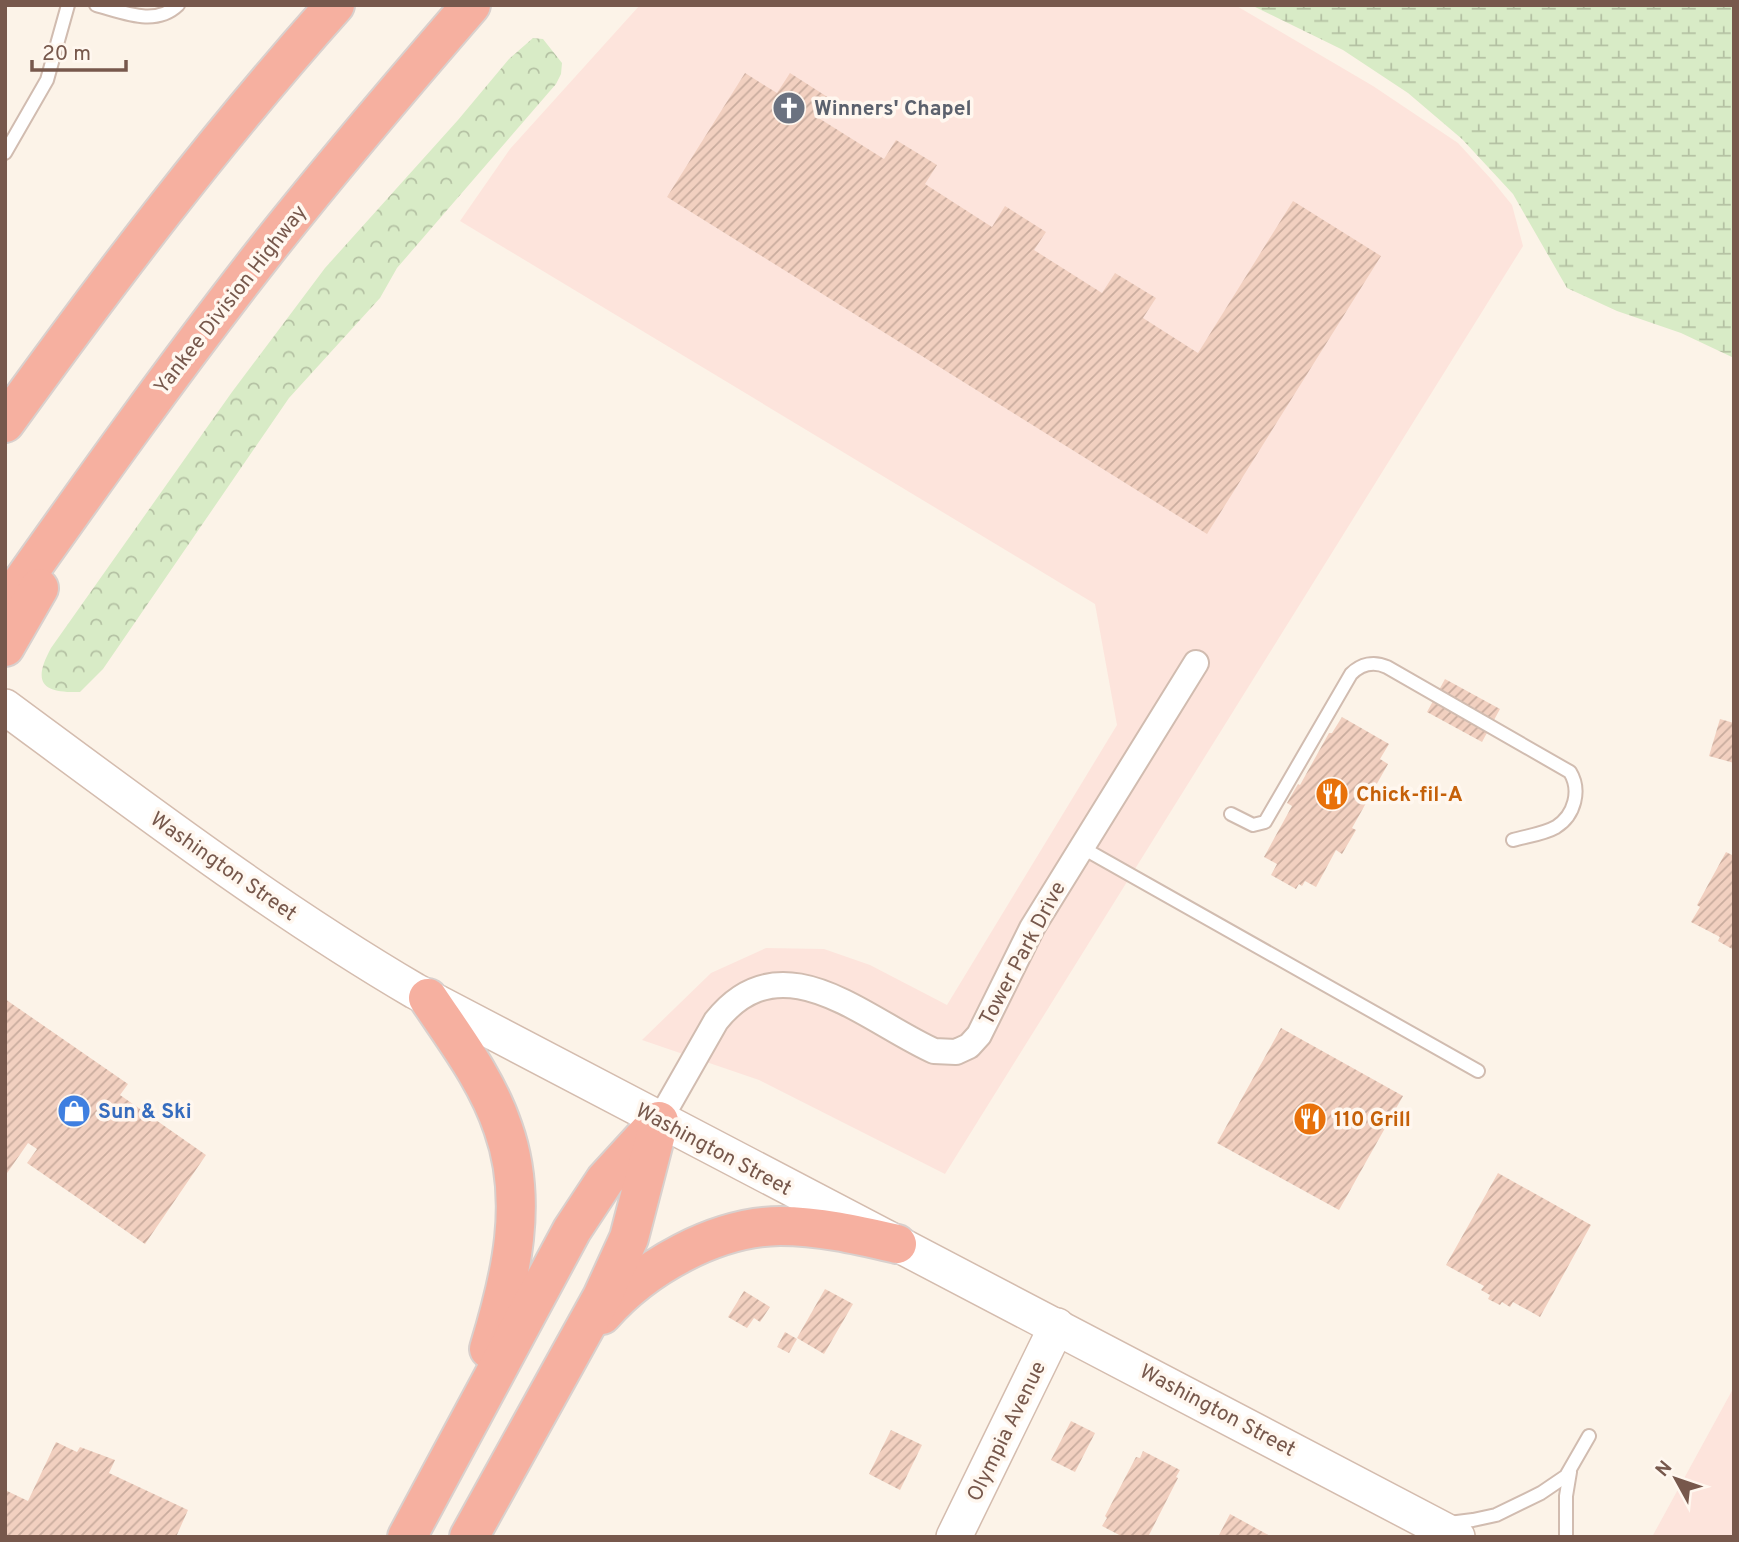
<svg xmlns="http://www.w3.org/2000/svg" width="1739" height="1542" font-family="Overpass,sans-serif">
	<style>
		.commercial { fill: #fde4dc }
		.forest { fill: url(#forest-crowns) }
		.wetland { fill: url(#wetland-marsh) }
		.building { fill: url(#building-hatch) }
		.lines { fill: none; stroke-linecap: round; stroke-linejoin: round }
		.service-casing { stroke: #d1bcb0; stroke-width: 16 }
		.minor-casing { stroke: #d1bcb0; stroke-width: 28 }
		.secondary-casing { stroke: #d4bcae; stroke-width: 38 }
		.motorway-casing { stroke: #d9d0cd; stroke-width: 42 }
		.service { stroke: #fff; stroke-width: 12 }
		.minor { stroke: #fff; stroke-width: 24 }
		.secondary { stroke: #fff; stroke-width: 35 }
		.motorway { stroke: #f6b0a0; stroke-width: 38 }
		.labels { text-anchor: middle; stroke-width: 7; stroke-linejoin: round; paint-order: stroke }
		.worship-label { font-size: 21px; font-weight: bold; fill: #5b616d; stroke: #fff7ef; text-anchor: start }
		.street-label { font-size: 21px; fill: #77584c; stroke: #fff7ef }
		.food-label { font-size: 21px; font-weight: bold; fill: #c56008; stroke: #fff7ef; text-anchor: start }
		.shop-label { font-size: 21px; font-weight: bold; fill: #366cbe; stroke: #fff7ef; text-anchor: start }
	</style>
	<defs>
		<pattern id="forest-crowns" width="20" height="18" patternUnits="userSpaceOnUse" patternTransform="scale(1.75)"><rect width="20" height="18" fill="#d8ebc6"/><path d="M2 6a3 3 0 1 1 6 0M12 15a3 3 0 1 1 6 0" fill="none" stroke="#b4c1a3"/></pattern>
		<pattern id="wetland-marsh" width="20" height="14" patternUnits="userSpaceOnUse" patternTransform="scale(1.75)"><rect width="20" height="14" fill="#d8ebc6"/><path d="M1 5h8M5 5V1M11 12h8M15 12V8" fill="none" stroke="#b4c1a3"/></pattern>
		<pattern id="building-hatch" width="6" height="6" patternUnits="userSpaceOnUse" patternTransform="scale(1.75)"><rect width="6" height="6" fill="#f2d0c0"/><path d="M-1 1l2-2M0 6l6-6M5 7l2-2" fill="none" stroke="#c9ac9e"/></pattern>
	</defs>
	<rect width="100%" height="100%" fill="#fcf3e8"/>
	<!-- commercial -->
	<g class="commercial">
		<polygon points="640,5 1235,5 1373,86 1458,143 1491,179 1512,205 1523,246 945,1174 759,1080 642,1040 711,973 766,948 824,949 870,965 947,1005 1117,725 1095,604 460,221 510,149"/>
		<polygon points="1734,1387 1734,1537 1652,1537"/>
	</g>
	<!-- forest -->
	<path class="forest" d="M 533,38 L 543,39 L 562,63 L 561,74 L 556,84 L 397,268 L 380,298 L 289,398 L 103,669 L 80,692 C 42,693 32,683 51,648 L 232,392 L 325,268 L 458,120 L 509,59 Z"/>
	<!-- wetland -->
	<polygon class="wetland" points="1251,5 1734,5 1734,358 1681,333 1617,311 1567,288 1513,194 1462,139 1408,93 1343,50"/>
	<!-- building -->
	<g class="building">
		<polygon points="745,73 777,93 790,73 829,98 817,117 884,159 896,140 937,165 925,184 992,227 1005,206 1046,232 1034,250 1102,293 1115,273 1156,298 1143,318 1198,353 1293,201 1381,256 1207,534 667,197"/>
		<polygon points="1445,679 1500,709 1482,742 1427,712"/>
		<polygon points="1342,717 1389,744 1380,759 1388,764 1352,828 1356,830 1342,854 1336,850 1316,887 1305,881 1302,886 1299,884 1296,889 1271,875 1277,864 1264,857 1292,806 1287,803 1298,784 1300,785 1329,733 1332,733"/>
		<polygon points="1720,719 1734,723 1734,763 1709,756"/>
		<polygon points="1726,852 1734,856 1734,950 1718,941 1720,937 1691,922 1700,907 1697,905"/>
		<polygon points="5,999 128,1084 120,1095 206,1155 145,1244 27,1163 37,1149 28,1143 5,1176"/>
		<polygon points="1281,1028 1403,1096 1339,1210 1217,1143"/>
		<polygon points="1498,1173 1591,1225 1540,1317 1513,1302 1510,1307 1502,1302 1500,1305 1488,1299 1490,1295 1481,1290 1484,1286 1446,1265"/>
		<polygon points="825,1289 853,1304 824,1354 797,1338"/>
		<polygon points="744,1291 770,1307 760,1322 754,1318 747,1328 728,1317"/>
		<polygon points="785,1332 797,1339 789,1353 777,1347"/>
		<polygon points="1071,1421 1095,1433 1075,1472 1051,1460"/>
		<polygon points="891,1430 922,1445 900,1490 869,1474"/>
		<polygon points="56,1442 77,1452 80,1447 115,1460 109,1473 188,1510 176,1537 5,1537 5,1490 28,1501"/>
		<polygon points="1143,1451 1180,1470 1176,1477 1178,1478 1148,1537 1123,1537 1102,1526 1107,1518 1105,1516 1136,1457 1140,1458"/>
		<polygon points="1230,1514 1272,1537 1218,1537"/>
	</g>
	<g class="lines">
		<defs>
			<g id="service">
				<path d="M 96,5 C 123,12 155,27 178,5"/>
				<polyline points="5,153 47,80 68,5"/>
				<path d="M 1231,814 L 1253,825 L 1265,822 L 1351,674 C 1361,664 1374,661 1387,667 L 1570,772 C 1581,790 1575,815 1556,827 C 1544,834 1527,836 1513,840"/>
				<polyline points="1081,847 1478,1071"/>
				<polyline points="1449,1523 1473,1520 1496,1515 1541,1493 1566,1476 1589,1436"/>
				<polyline points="1566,1537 1566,1496 1570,1472"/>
			</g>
			<path id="minor" d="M 659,1121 L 716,1021 C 782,938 865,1020 934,1051 L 956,1052 L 969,1046 L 979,1035 L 1032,928 L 1196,663"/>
			<g id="secondary">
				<path d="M 5,707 C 139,806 272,907 415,991 L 1457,1537"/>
				<polyline points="954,1537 1057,1326"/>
			</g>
			<g id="motorway">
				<path d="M 5,423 C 109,279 216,138 335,5"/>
				<path d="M 5,606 C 89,487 173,369 263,254 C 330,169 400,87 471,5"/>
				<polyline points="5,647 39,588"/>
				<path d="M 428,998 C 456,1040 487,1080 503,1128 C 529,1201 511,1277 489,1349"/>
				<path d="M 602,1315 C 644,1267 715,1227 780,1226 C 820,1226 858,1235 897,1244"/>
				<polyline points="407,1537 572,1230 605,1180 659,1121"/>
				<polyline points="469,1537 602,1297 629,1238 658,1126"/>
			</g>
		</defs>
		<!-- service casing -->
		<use href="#service" class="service-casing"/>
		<!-- minor casing -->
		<use href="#minor" class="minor-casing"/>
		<!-- secondary casing -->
		<use href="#secondary" class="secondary-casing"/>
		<!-- motorway casing -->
		<use href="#motorway" class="motorway-casing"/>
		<!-- service -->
		<use href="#service" class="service"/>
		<!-- minor -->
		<use href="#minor" class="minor"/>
		<!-- secondary -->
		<use href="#secondary" class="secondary"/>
		<!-- motorway -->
		<use href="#motorway" class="motorway"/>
	</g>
	<!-- icons -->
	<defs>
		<symbol id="church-disc" viewBox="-11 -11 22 22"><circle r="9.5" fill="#6b7280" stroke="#fff7ef"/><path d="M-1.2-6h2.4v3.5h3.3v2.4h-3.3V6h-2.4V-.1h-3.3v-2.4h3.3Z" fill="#fff"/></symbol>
		<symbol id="restaurant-disc" viewBox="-11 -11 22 22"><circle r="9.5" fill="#e8710a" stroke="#fff7ef"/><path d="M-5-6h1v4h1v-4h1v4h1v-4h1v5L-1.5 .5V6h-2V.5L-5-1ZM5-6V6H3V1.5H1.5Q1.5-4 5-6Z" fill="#fff"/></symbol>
		<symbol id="shop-disc" viewBox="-11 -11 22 22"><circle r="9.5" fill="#3f7fe0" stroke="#fff7ef"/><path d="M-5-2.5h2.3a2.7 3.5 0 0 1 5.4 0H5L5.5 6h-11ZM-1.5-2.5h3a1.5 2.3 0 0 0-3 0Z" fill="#fff"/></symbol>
	</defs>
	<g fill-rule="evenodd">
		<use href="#church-disc" x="770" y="89" width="38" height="38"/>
		<use href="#restaurant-disc" x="1313" y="775" width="38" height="38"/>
		<use href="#shop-disc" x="55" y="1092" width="38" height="38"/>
		<use href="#restaurant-disc" x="1291" y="1100" width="38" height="38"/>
	</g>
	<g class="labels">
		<!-- worship labels -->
		<g class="worship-label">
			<text x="814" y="115">Winners' Chapel</text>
		</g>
		<!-- street labels -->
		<g class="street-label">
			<text transform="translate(230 299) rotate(-52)" y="7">Yankee Division Highway</text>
			<text transform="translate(224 866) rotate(35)" y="7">Washington Street</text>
			<text transform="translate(1022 953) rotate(-62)" y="7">Tower Park Drive</text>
			<text transform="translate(714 1149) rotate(28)" y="7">Washington Street</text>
			<text transform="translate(1218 1410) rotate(28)" y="7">Washington Street</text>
			<text transform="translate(1006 1431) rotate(-64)" y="7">Olympia Avenue</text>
		</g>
		<!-- food labels -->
		<g class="food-label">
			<text x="1356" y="801">Chick-fil-A</text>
			<text x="1334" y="1126">110 Grill</text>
		</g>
		<!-- shop labels -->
		<g class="shop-label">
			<text x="98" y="1118">Sun &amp; Ski</text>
		</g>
	</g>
	<!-- border -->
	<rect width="1739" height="1542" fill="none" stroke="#77584c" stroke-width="14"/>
	<!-- north arrow -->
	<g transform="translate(1676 1479) rotate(310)" stroke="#fff7ef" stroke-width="5" paint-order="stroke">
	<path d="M0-5L12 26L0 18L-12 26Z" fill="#77584c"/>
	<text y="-10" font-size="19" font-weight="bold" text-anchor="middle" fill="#77584c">N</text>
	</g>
	<!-- scale -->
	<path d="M32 60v10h94v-10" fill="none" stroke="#77584c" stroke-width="3.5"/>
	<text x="42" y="60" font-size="21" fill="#77584c" stroke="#fff7ef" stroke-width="5" paint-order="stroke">20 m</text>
</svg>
